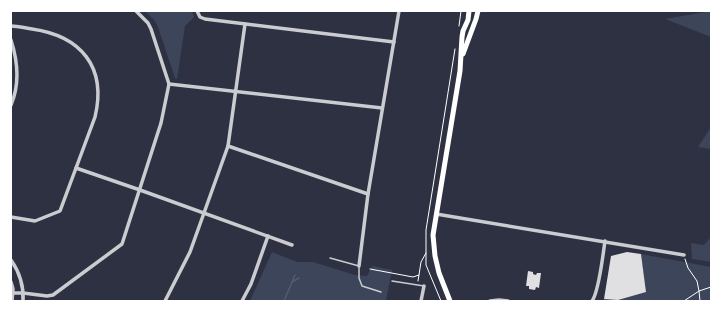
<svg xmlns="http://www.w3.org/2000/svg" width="722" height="312" font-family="'Public Sans',sans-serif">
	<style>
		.green { fill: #3c4559 }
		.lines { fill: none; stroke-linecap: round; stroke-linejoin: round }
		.stream { stroke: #4f5d75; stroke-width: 1.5 }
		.building { fill: #e0e0e3 }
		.path { stroke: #fff; stroke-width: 1 }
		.service { stroke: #caccd0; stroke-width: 1.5 }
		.minor { stroke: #caccd0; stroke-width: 3.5 }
		.secondary { stroke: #fff; stroke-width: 5 }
	</style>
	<rect width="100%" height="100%" fill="#2d3142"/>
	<!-- green -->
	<g class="green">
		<polygon points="145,11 192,11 194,17 185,26 177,79 175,78 158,27 155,21"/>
		<polygon points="711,11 711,37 665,19"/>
		<polygon points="711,127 711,149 698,147"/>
		<polygon points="711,232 711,262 692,259 691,243 704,245 710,238"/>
		<polygon points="272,252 297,262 313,262 355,275 367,276 372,266 392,270 386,301 250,301"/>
		<polygon points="641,254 711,267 711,301 602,301 604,299 646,292"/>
	</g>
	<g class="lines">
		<!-- stream -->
		<g class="stream">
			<polyline points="292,282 299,278"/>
			<polyline points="284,301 295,275"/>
		</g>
	</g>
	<!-- building -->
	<g class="building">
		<polygon points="627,252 641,254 646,292 618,300 604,299 611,256"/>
		<polygon points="528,271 533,272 533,274 536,275 537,273 541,273 539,288 536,287 535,290 529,289 529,286 526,286"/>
	</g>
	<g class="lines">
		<!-- path -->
		<g class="path">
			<polyline points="459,26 461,11"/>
			<polyline points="370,269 413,277 419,275"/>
			<polyline points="418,281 421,262 426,253"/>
			<polyline points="441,301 426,265 426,230 455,49"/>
			<polyline points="684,301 699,291 697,281 688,268 685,259"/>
			<polyline points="700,301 699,291 711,287"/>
		</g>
		<!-- service -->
		<g class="service">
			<polyline points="330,258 359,266 359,278 362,286 381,292"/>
			<polyline points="392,281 424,286"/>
		</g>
		<!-- minor -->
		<g class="minor">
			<polyline points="197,11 200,17 205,19 394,42"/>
			<path d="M 11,26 C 18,26 25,28 32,29 C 81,36 107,67 95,117 L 60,211 L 35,221 L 11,217"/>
			<path d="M 11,40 C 18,62 20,84 11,105"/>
			<polyline points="169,84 382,108"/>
			<polyline points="228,146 368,194"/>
			<polyline points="76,168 140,190 292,245"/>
			<polyline points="436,214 684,255"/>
			<path d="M 11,260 C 20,273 24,285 23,301"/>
			<polyline points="359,266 368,194 399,11"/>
			<polyline points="11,282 13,289 12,301"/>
			<polyline points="13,293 23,293 47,296 53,295 122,244 161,123 169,84 151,29 148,23 136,11"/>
			<polyline points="165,301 190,252 228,146 245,24"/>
			<polyline points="242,301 251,284 268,236"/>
			<polyline points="421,301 424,286"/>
			<polyline points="490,301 499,300 508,301"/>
			<path d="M 592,301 C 599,292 603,254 605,241"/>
		</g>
		<!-- secondary -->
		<g class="secondary">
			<polyline points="463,54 476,19 478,11"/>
			<polyline points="450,301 439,273 435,256 433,235 460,71 462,37 463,31 468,20 469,11"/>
		</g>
	</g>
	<!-- border -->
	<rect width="722" height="312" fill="none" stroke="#ffffff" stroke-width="24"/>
</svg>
